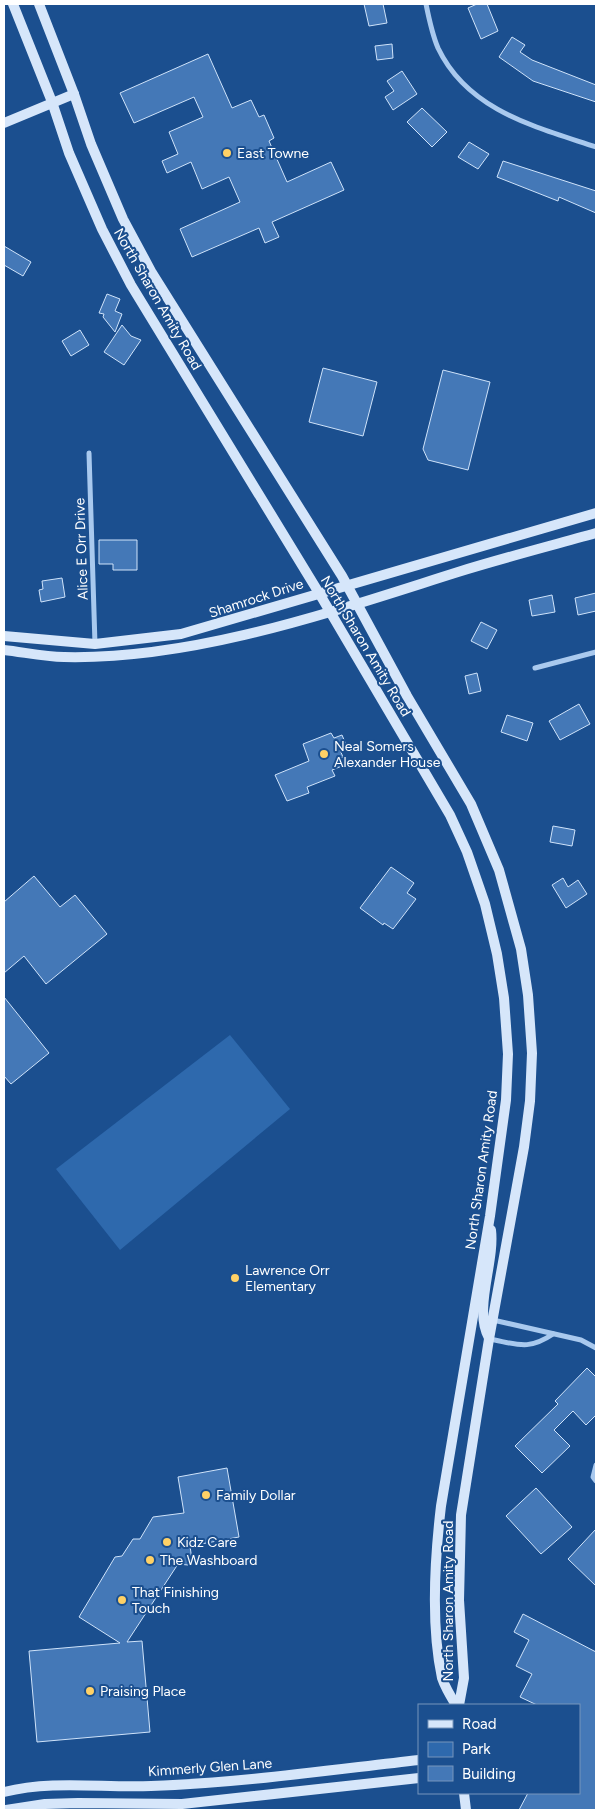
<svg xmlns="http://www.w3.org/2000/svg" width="600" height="1814" font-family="Figtree,sans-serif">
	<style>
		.green { fill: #2e69ad }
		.building { fill: #4478b7; stroke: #cfe3fa }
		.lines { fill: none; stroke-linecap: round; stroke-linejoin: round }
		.street { stroke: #a9c9ee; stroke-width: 5 }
		.secondary { stroke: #d6e6fa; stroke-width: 10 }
		.poi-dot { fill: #ffd166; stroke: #1b4f8f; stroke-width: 2 }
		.labels { text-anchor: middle; stroke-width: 4; stroke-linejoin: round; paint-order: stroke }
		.poi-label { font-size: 14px; fill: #fff; stroke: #1b4f8f; text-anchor: start }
		.street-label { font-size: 14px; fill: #fff; stroke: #1b4f8f }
	</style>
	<rect width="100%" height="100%" fill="#1b4f8f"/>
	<!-- green -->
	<polygon class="green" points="230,1035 290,1109 120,1250 56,1169"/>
	<!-- building -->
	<g class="building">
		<polygon points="364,4 383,4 387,23 369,26"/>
		<polygon points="477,4 487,4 498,31 481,39 468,8"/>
		<polygon points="512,37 525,45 520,52 532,60 596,85 596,102 533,81 499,57"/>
		<polygon points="392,44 393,58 377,60 375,46"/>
		<polygon points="208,54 232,108 251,100 259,117 264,115 274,138 269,141 287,182 331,162 344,190 272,222 279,237 265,243 259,228 192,257 180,229 240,202 229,177 202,189 191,162 167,173 162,161 178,154 169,132 203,117 194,97 134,123 120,93"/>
		<polygon points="402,71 417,94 393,110 385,97 394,91 387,81"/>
		<polygon points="422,108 447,132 432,147 407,122"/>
		<polygon points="469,142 489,154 478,169 458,157"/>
		<polygon points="503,161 596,191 596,213 559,197 558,201 497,177"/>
		<polygon points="4,246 31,262 23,276 4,265"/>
		<polygon points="107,294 120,299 115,311 122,314 115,332 103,317 104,314 99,313"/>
		<polygon points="122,325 131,336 141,340 124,365 104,352"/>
		<polygon points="80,330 89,345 71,356 62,341"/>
		<polygon points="323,368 377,382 363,436 309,422"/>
		<polygon points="443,370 490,382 468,470 428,460 423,449"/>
		<polygon points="99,540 137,540 137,570 113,570 113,564 99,564"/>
		<polygon points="62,578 65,597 41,602 39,590 43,589 42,581"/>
		<polygon points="596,593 596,611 578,615 575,598"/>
		<polygon points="552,595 555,612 532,616 529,600"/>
		<polygon points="481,622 497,630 487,649 471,641"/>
		<polygon points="477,673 481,691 469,694 465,676"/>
		<polygon points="579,704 590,724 560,740 549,721"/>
		<polygon points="507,715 533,723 527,741 501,732"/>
		<polygon points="331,733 334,738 342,735 347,747 340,750 343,757 339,759 342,766 332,770 335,776 307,787 309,793 287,801 275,775 309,761 303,744"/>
		<polygon points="553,826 575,830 572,846 550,842"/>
		<polygon points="391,867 414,883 407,893 416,899 393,929 384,923 383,925 360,908"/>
		<polygon points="34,876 60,907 75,895 107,934 46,984 24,956 4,973 4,902"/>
		<polygon points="563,878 568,887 578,880 587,894 566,908 552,885"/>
		<polygon points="4,997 49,1053 11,1084 4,1076"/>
		<polygon points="587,1368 596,1377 596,1415 586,1425 573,1411 554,1430 570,1446 542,1473 515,1446 558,1404 555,1401"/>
		<polygon points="227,1468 239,1537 190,1546 192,1560 188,1565 178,1564 127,1642 142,1641 150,1732 37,1742 29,1651 120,1643 79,1617 115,1557 122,1556 133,1539 140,1539 153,1517 184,1513 178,1477"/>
		<polygon points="536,1488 572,1527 541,1554 506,1516"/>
		<polygon points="596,1529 596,1586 568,1559"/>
		<polygon points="523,1614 596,1652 596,1810 519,1810 528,1793 579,1793 579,1705 537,1705 520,1697 532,1674 516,1666 529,1640 514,1632"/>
	</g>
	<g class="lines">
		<!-- street -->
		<g class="street">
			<path d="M 426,4 C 429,19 432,34 438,48 C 468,111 536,127 596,147"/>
			<polyline points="89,453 95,644"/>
			<polyline points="535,668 596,652"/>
			<polyline points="493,1320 581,1340 596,1348"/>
			<path d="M 489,1339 C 517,1344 528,1351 553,1334"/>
			<polyline points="596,1465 593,1477 596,1481"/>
		</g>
		<!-- secondary -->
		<g class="secondary">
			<path d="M 13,4 L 52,102 L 69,153 L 102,229 L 131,285 L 319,593 L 450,815 L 467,852 L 485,904 L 497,954 L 504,998 L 508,1054 L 506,1100 L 490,1216 L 441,1506 C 435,1557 431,1627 442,1678 C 445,1687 451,1697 456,1705"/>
			<polyline points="39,4 74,94 91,144 123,219 152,273 342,576 407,696 471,804 499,870 521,949 528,995 532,1053 530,1101 524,1147 489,1339 461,1515 459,1600 464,1678 459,1705"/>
			<polyline points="4,123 74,94"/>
			<polyline points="4,636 95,644 181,634 596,513"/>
			<path d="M 4,650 C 23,652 44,657 64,657 C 195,660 334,611 458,572 C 503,558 550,546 596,533"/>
			<path d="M 489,1338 C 473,1310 495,1262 491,1230"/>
			<path d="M 4,1792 C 53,1780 101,1788 151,1786 C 240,1783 330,1770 419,1760"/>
			<polyline points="464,1793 466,1810"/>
			<polyline points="6,1810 45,1804 78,1803 182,1804 419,1778"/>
		</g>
	</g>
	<!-- markers -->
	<g class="poi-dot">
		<circle cx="227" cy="153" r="5"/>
		<circle cx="324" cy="754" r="5"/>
		<circle cx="235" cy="1278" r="5"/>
		<circle cx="206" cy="1495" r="5"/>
		<circle cx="167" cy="1542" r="5"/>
		<circle cx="150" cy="1560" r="5"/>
		<circle cx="122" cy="1600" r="5"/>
		<circle cx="90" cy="1691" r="5"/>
	</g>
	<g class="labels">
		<!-- poi labels -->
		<g class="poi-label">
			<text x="237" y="158">East Towne</text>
			<text x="334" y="751">Neal Somers<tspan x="334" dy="16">Alexander House</tspan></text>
			<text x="245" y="1275">Lawrence Orr<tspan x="245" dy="16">Elementary</tspan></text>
			<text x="216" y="1500">Family Dollar</text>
			<text x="177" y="1547">Kidz Care</text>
			<text x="160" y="1565">The Washboard</text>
			<text x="132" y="1597">That Finishing<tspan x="132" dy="16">Touch</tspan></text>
			<text x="100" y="1696">Praising Place</text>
		</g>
		<!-- street labels -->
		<g class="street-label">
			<text transform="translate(158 299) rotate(60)" y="5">North Sharon Amity Road</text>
			<text transform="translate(81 549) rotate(-92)" y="5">Alice E Orr Drive</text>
			<text transform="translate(256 598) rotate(-18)" y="5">Shamrock Drive</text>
			<text transform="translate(366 646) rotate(59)" y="5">North Sharon Amity Road</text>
			<text transform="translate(481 1170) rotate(-82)" y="5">North Sharon Amity Road</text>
			<text transform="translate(448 1601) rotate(-90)" y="5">North Sharon Amity Road</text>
			<text transform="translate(210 1767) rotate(-4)" y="5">Kimmerly Glen Lane</text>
		</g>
	</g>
	<!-- border -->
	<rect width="600" height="1814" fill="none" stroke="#ffffff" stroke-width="10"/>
	<!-- legend -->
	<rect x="418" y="1704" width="162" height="90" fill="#1b4f8f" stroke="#7695bc"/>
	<rect x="428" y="1720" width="25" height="8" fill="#d6e6fa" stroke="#7695bc"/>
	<text x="462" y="1729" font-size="15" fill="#ffffff">Road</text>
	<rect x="428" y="1742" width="25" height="15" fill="#2e69ad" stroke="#7695bc"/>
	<text x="462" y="1754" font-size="15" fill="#ffffff">Park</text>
	<rect x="428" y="1766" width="25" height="15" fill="#4478b7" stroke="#7695bc"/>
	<text x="462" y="1779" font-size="15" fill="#ffffff">Building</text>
</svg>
